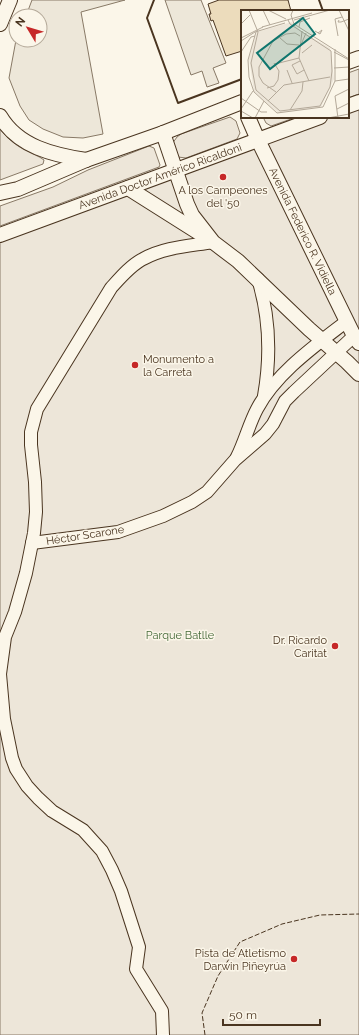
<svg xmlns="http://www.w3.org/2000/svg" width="359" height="1035" font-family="Raleway,sans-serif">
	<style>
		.green { fill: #ede6d9; stroke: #887966 }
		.parking { fill: #ede7d9; stroke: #887966 }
		.building { fill: #ecdcbc; stroke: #4a3520 }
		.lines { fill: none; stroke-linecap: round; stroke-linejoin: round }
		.minor-casing { stroke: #4a3520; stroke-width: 14 }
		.tertiary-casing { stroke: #4a3520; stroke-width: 16 }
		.minor { stroke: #fbf6e9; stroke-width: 12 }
		.tertiary { stroke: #fbf6e9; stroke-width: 14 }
		.fence { stroke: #4a3520; stroke-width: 1; stroke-dasharray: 5 2; stroke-linecap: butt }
		.wall { stroke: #4a3520; stroke-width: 2 }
		.poi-dot { fill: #c62828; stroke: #fbf6e9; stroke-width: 1.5 }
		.labels { text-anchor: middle; stroke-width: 3; stroke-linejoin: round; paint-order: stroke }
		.street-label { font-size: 11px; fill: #4a3520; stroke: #fbf6e9 }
		.poi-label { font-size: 11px; fill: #4a3520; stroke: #fbf6e9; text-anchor: end }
		.park-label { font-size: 11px; fill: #436837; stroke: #fbf6e9 }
		.inset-road { fill: none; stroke: #b4a999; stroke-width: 1 }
		.view { fill: #0f766e; fill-opacity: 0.15; stroke: #0f766e; stroke-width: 2 }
		.inset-edge { fill: none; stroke: #4a3520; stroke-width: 2 }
	</style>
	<rect width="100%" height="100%" fill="#fbf6e9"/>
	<!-- green -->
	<g class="green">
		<polygon points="359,69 359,94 348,98 348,73"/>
		<polygon points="359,102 359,1035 0,1035 0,235 320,117 348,117 348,106"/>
		<polygon points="230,117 236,121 240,133 237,139 186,158 178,157 172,144 177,137 181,134"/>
		<polygon points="263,117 297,117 271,126 266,123"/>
		<path d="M 0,129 C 7,138 16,146 27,151 C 32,154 39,156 44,160 L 43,164 L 0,180 Z"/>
		<polygon points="149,146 154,148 160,165 159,167 0,226 0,206 53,187 88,170"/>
	</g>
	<!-- parking -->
	<g class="parking">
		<polygon points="32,0 125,0 81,12 103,134 83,138 63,137 43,129 29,120 20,106 9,78 16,40 40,40 40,16 26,16"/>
		<polygon points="165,0 201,0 226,63 213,68 219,83 207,87 202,71 191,75"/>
	</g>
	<!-- building -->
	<polygon class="building" points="219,0 288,0 291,11 242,11 242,51 226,56 213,20 211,21 209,14 211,14 208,4"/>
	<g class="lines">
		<defs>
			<g id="minor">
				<path d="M 258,279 C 270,318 271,356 264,396"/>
				<path d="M 237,457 C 245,441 249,424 257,409 C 276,373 316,345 347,321"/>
				<polyline points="32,543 118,532 163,516 192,502 207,492 235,460 265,434 273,424 285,401 294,392 354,336"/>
				<path d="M 163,1035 L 162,1011 L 136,969 L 139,947 L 121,891 L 112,870 L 102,851 L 83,830 L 52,811 L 38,798 L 27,786 L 16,769 L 12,758 L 4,719 L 0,674 L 5,637 L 15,612 L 26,573 L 34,533 L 36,512 L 35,482 L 31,445 L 31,432 L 37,409 L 111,288 C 120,278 131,265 143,259 C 165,247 190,246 213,242"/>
			</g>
			<g id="tertiary">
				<polyline points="0,24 10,0"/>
				<polyline points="348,62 359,58"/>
				<polyline points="348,106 359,102"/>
				<path d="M 0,116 C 18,147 54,155 86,160"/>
				<polyline points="248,117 258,140 354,336 359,343"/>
				<polyline points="163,133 187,204 192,215 213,242 238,261 309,329 347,362 359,374"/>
				<polyline points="128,188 204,236"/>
				<polyline points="0,193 18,189 86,160 163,133 242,102"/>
				<polyline points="0,235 320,117"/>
			</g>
		</defs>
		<!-- minor casing -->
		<use href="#minor" class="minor-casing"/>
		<!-- tertiary casing -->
		<use href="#tertiary" class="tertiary-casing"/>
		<!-- minor -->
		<use href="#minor" class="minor"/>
		<!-- tertiary -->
		<use href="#tertiary" class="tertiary"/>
		<!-- fence -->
		<polyline class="fence" points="205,1035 202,1013 218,976 240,942 282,924 320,915 359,914"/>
		<!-- wall -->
		<g class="wall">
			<polyline points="154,0 147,18 178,103 242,79"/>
			<polyline points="319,0 323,11"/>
		</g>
	</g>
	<!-- markers -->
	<g class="poi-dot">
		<circle cx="223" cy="177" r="4"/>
		<circle cx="135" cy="365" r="4"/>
		<circle cx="335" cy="646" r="4"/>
		<circle cx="294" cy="959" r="4"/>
	</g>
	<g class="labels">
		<!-- street labels -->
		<g class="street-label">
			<text transform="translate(160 176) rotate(-20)" y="4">Avenida Doctor Américo Ricaldoni</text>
			<text transform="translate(303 231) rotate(64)" y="4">Avenida Federico R. Vidiella</text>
			<text transform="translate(85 535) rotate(-9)" y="4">Héctor Scarone</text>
		</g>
		<!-- poi labels -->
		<g class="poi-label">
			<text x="223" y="194" text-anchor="middle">A los Campeones<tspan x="223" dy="13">del '50</tspan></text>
			<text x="143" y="363" text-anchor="start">Monumento a<tspan x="143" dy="13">la Carreta</tspan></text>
			<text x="327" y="644">Dr. Ricardo<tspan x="327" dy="13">Caritat</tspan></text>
			<text x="286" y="957">Pista de Atletismo<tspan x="286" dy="13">Darwin Piñeyrúa</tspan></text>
		</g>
		<!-- park labels -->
		<g class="park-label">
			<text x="180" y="639">Parque Batlle</text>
		</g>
	</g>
	<!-- overview -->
	<g transform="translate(241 10)">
		<rect width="108" height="108" fill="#fbf6e9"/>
		<path d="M 51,12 L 60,21 L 89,38 L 93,69 L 80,97 L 37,103 L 13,82 L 8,48 L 16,22 Z" fill="#ede6d9"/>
		<path class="inset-road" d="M 8,0 L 17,22 L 10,53 L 15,80 L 39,101 L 79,96 L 89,77 L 91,61 L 90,41 L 49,14 L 47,10M 22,0 L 29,15M 27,0 L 45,9M 52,0 L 50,5 L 53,14 L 108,49M 98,0 L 108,21M 53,10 L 89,0M 98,10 L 97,12 L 100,12 L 108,9M 0,14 L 9,5M 21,17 L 71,3M 58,17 L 59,12 L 69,8M 61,21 L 58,48 L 68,71M 74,21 L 79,24 L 81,20 L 77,23M 15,22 L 7,50 L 8,67 L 13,82 L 36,103 L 82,97 L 94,71 L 94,39M 97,26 L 94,9 L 101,7M 0,28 L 22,17M 39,28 L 46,34 L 58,35M 0,31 L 14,22 L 44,13M 59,37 L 65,23M 0,42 L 10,27 L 14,26M 93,42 L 108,50M 61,43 L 71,35M 59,51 L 51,55 L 56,64 L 63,60M 34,54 L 58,48M 93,58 L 108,57M 46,60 L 51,73M 94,71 L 108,69M 26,78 L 33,76 L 37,70 L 38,61 L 33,53M 35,82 L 22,73 L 18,66 L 18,57 L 32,31 L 45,24 L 54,23 L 59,26M 94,86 L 97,108M 94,86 L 108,79M 0,88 L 20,102 L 26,102M 27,91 L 43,75 L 89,67M 0,99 L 12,81M 96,99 L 108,93M 49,100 L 61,81 L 62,72M 0,101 L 12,108M 14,108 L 23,91M 87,108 L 108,104"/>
		<path class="view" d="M 62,8 L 74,24 L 29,59 L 16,43 Z"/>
		<rect width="108" height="108" class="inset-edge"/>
	</g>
	<!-- north arrow -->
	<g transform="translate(28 28) rotate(308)"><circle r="19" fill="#fbf6e9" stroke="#b4a999"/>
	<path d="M0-3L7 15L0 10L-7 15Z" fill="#c62828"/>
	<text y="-6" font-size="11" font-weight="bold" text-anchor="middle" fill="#4a3520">N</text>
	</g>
	<!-- scale -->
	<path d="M223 1019v6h97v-6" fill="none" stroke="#4a3520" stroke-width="2"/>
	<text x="229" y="1019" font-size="12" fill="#4a3520" stroke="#fbf6e9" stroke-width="3" paint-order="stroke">50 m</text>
</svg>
